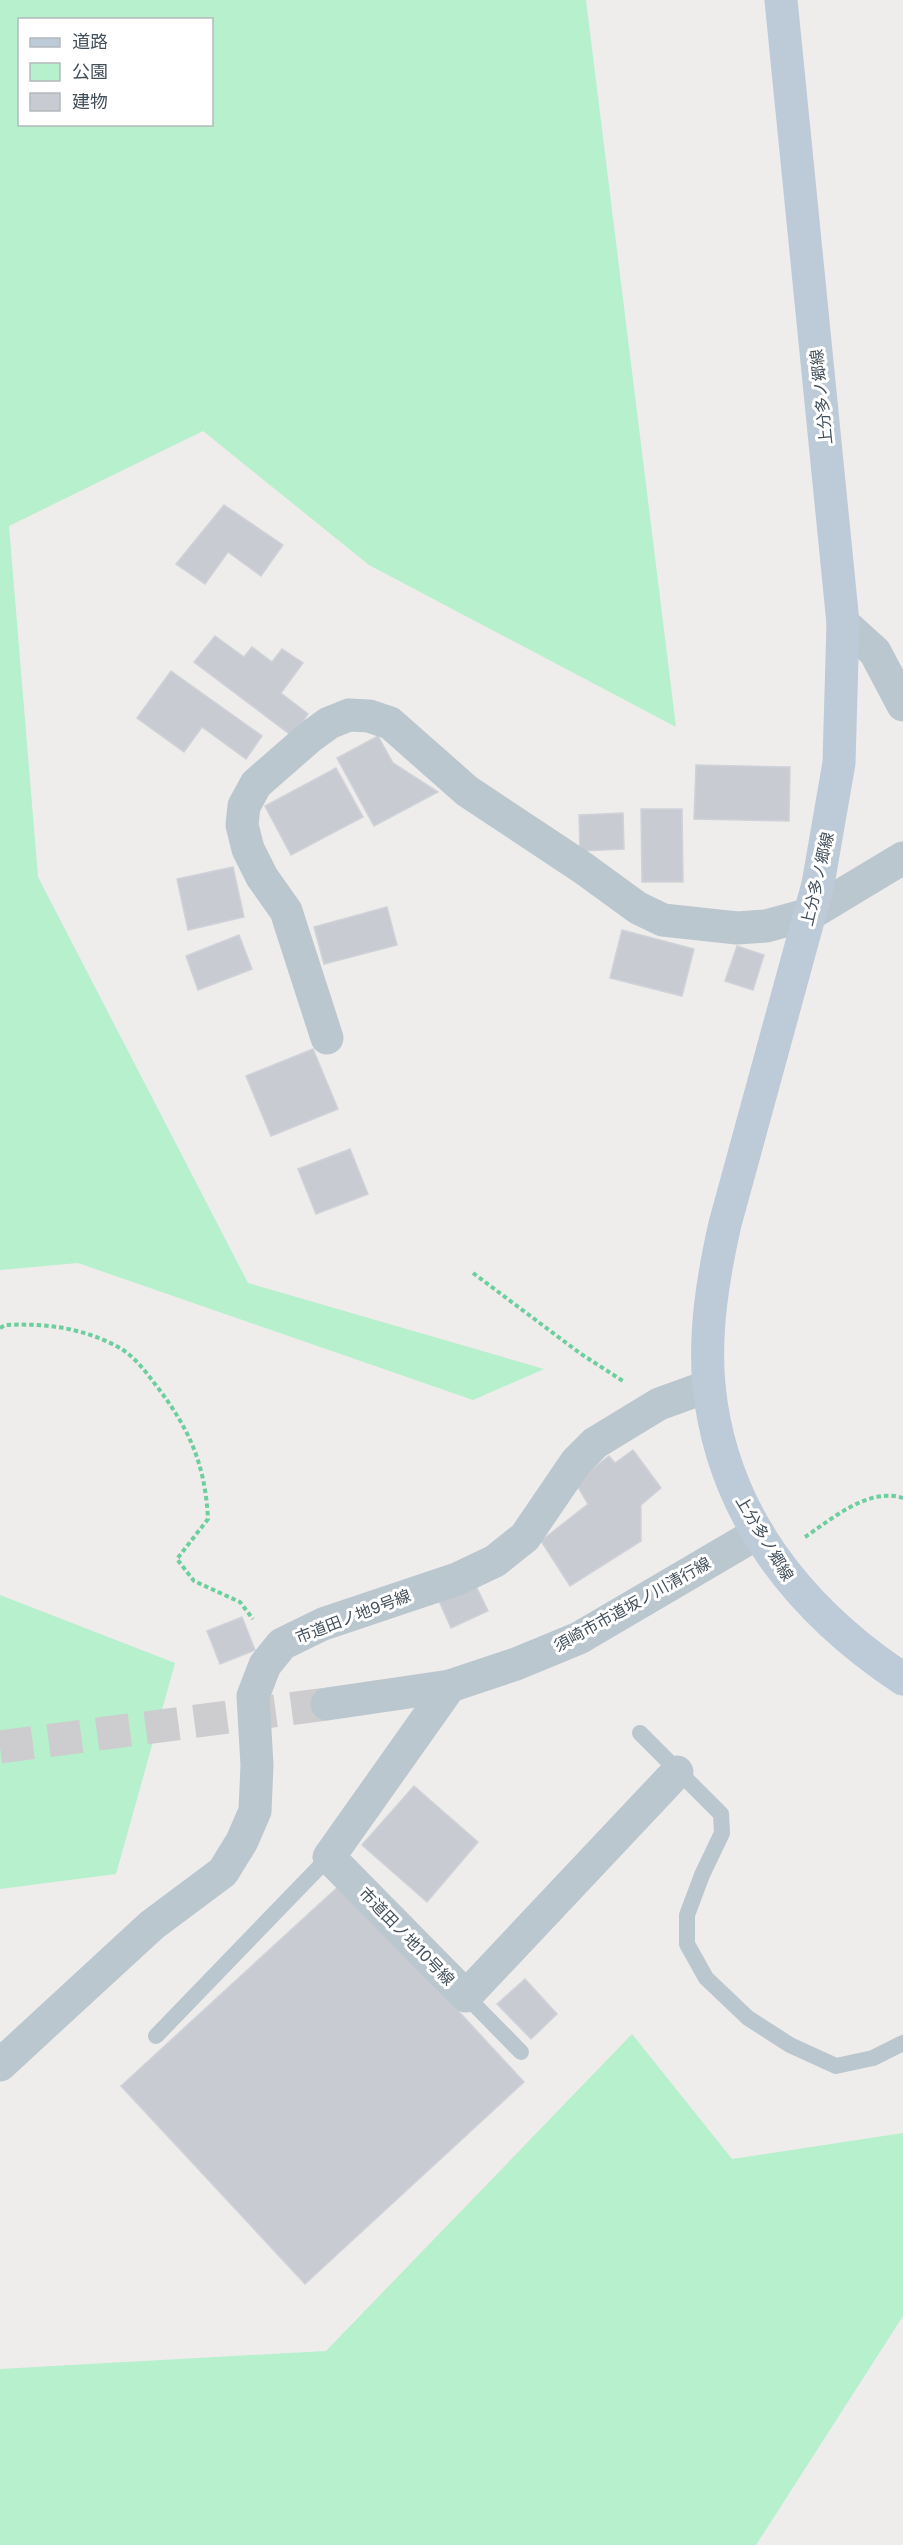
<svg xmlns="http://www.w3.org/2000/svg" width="903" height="2545" font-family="Inter,'Noto Sans JP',sans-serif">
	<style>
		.green { fill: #b6f0cc; fill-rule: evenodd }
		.building { fill: #c8cbd1; stroke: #cfd2d8; stroke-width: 1.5 }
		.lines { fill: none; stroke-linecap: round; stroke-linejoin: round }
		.tertiary-tunnel { stroke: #cdcdcf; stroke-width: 33; stroke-dasharray: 33 16; stroke-linecap: butt }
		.path { stroke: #6dcf9d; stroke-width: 4; stroke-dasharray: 4.5 3; stroke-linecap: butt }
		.service { stroke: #bbc7cf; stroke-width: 16 }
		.minor { stroke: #bbc7cf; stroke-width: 33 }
		.tertiary { stroke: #bbc7cf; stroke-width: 33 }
		.secondary { stroke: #bdcad7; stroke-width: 33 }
		.labels { text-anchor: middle; stroke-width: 6; stroke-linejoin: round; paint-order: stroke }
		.street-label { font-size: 16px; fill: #43505a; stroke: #fff }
	</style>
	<rect width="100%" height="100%" fill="#efecec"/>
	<!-- green -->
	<g class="green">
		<path d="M 0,0 L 586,0 L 676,727 L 369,565 L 203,431 L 9,526 L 38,877 L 248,1283 L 544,1369 L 473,1400 L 78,1263 L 0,1270 ZM 20,20 L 212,20 L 212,124 L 20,124 Z"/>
		<polygon points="0,1595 175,1663 116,1874 0,1889"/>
		<polygon points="632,2034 732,2159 903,2133 903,2316 756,2545 0,2545 0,2369 326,2351"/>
	</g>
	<!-- building -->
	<g class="building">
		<polygon points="224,505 283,545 261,576 228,552 205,584 176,564"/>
		<polygon points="215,636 244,657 252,647 272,662 282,649 303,663 281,693 308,714 292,736 194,662"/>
		<polygon points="171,671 262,736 246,759 202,727 184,752 137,718"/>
		<polygon points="378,736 393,763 438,792 374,826 337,758"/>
		<polygon points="696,765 790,767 789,821 694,819"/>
		<polygon points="336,768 363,817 291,855 265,806"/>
		<polygon points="641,809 682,809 683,882 642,882"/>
		<polygon points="623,813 624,849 580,851 579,815"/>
		<polygon points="233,867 244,917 188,930 177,879"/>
		<polygon points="387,907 397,945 324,964 314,927"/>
		<polygon points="622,930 694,949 682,996 610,978"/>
		<polygon points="239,935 252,969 198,990 186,956"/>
		<polygon points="737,946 764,955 753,990 725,981"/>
		<polygon points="313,1049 338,1109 271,1136 246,1076"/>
		<polygon points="350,1149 368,1194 316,1214 298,1169"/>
		<polygon points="633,1450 661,1488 641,1505 641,1541 570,1586 541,1541 588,1504 575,1482 609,1456 615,1463"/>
		<polygon points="476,1586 488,1611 451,1628 439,1601"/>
		<polygon points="242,1617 255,1650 220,1664 207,1631"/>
		<polygon points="414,1786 478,1842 427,1902 362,1845"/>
		<polygon points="341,1884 524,2082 305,2284 121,2086"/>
		<polygon points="525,1979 557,2014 531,2039 497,2004"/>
	</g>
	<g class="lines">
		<!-- tertiary-tunnel -->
		<polyline class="tertiary-tunnel" points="0,1747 327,1704"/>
		<!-- path -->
		<g class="path">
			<polyline points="473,1273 581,1354 623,1381"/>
			<path d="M 0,1328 L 5,1325 C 46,1323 84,1328 120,1348 C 135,1357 145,1371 155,1384 C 189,1428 205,1463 208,1519 L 177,1559 L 194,1581 L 240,1602 L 253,1619"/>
			<path d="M 805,1537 C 832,1519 868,1487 903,1498"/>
		</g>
		<!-- service -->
		<g class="service">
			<polyline points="640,1733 721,1814 722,1833 702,1875 687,1915 687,1944 706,1978 748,2018 790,2045 836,2066 873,2058 903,2043"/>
			<polyline points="466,1996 521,2052"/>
			<polyline points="156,2036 329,1857"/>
		</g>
		<!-- minor -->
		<g class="minor">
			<polyline points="843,623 875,652 903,705"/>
			<polyline points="327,1038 286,911 262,877 248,849 242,825 244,806 256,784 311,736 329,723 349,715 369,716 390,723 467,791 583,868 638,908 663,920 737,928 766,926 810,914 903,858"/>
			<polyline points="450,1686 329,1857 466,1996 677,1772"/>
			<polyline points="0,2065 152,1925 223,1872 242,1841 255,1811 257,1765 253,1696 265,1665 282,1644 323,1624 457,1579 495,1561 525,1537 576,1462 595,1443 659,1404 709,1386"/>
		</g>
		<!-- tertiary -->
		<polyline class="tertiary" points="327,1704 450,1686 516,1664 579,1638 758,1533"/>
		<!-- secondary -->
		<path class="secondary" d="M 781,0 L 843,623 L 839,763 L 818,884 L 725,1224 C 713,1277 704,1332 709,1386 C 722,1514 799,1610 903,1679"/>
	</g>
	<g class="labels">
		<!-- street labels -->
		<g class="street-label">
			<text transform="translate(821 397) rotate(-96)" y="6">上分多ノ郷線</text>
			<text transform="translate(817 879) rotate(-77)" y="6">上分多ノ郷線</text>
			<text transform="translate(765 1538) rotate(59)" y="6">上分多ノ郷線</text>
			<text transform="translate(632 1604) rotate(-29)" y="6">須崎市市道坂ノ川清行線</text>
			<text transform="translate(353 1616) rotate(-21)" y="6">市道田ノ地9号線</text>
			<text transform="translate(407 1936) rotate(46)" y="6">市道田ノ地10号線</text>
		</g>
	</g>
	<!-- legend -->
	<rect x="18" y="18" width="195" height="108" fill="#ffffff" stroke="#b4b9bd" stroke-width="1.5"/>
	<rect x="30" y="38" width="30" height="9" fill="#bdcad7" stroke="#b4b9bd" stroke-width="1.5"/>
	<text x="72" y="48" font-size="18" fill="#43505a">道路</text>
	<rect x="30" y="63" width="30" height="18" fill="#b6f0cc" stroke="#b4b9bd" stroke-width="1.5"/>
	<text x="72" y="78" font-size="18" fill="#43505a">公園</text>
	<rect x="30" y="93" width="30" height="18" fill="#c8cbd1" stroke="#b4b9bd" stroke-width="1.5"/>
	<text x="72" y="108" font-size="18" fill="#43505a">建物</text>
</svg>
